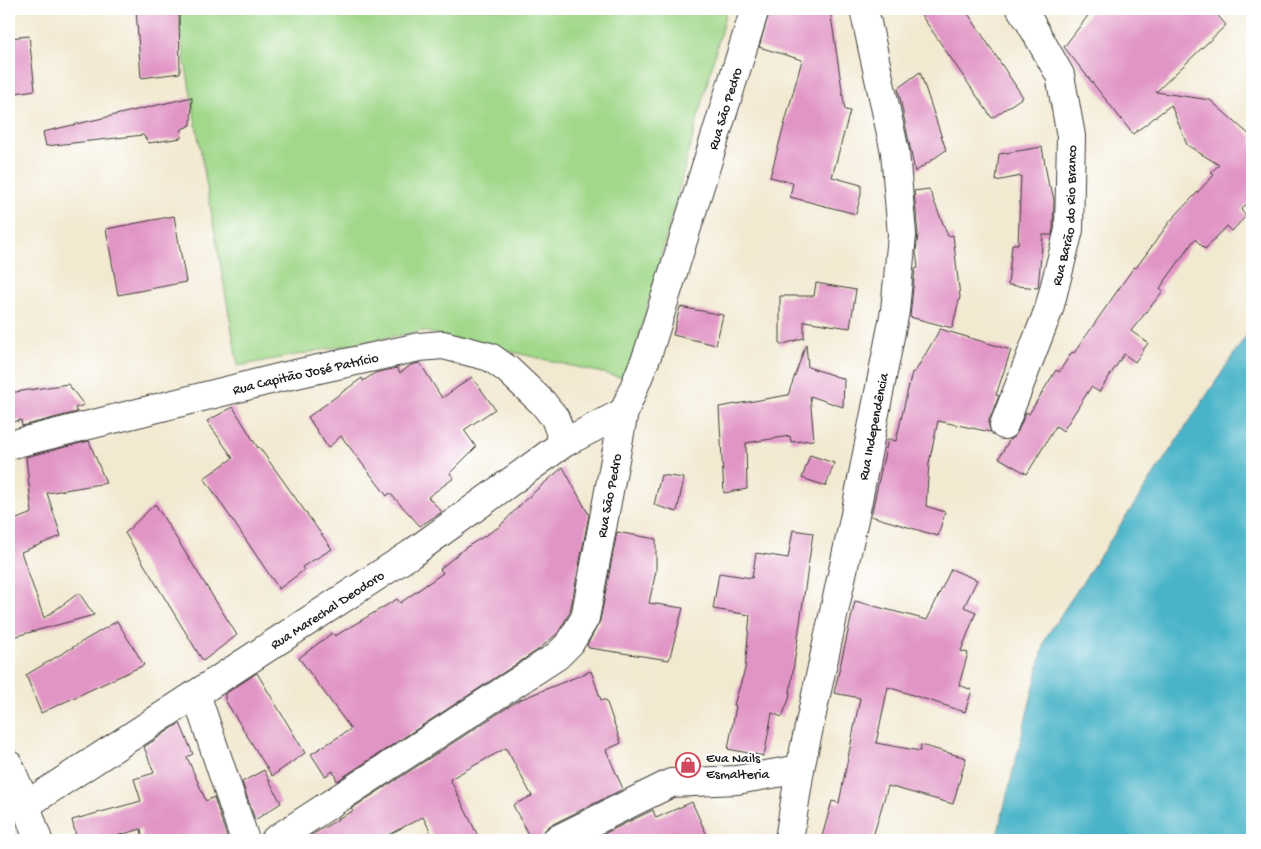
<svg xmlns="http://www.w3.org/2000/svg" width="1261" height="849" font-family="'Gochi Hand',sans-serif">
	<style>
		.green { fill: #a1d88a; stroke: #5e7a53 }
		.water { fill: #4ab4c8; stroke: #336872 }
		.building { fill: #e195c5 }
		.lines { fill: none; stroke-linecap: round; stroke-linejoin: round }
		.minor-casing { stroke: #3c3b37; stroke-width: 30 }
		.minor { stroke: #fff; stroke-width: 28 }
		.labels { text-anchor: middle; stroke-width: 4; stroke-linejoin: round; paint-order: stroke }
		.street-label { font-size: 14px; fill: #1c1c1c; stroke: #fff }
		.poi-label { font-size: 14px; fill: #1c1c1c; stroke: #fff; text-anchor: start }
	</style>
	<rect width="100%" height="100%" fill="#fff"/>
	<filter id="ink" filterUnits="userSpaceOnUse"><feTurbulence type="fractalNoise" baseFrequency=".02" numOctaves="2"/><feDisplacementMap in="SourceGraphic" scale="10" xChannelSelector="R" yChannelSelector="G"/><feConvolveMatrix kernelMatrix="1 2 1 2 8 2 1 2 1" color-interpolation-filters="sRGB"/></filter>
	<filter id="wash" filterUnits="userSpaceOnUse"><feTurbulence type="fractalNoise" baseFrequency=".0096" numOctaves="4" result="noise"/><feDisplacementMap in="SourceGraphic" scale="20" xChannelSelector="R" yChannelSelector="G"/><feGaussianBlur stdDeviation="1.12" result="paint"/><feColorMatrix in="noise" values="0 0 0 0 0 0 0 0 0 0 0 0 0 0 0 0 0 1.4 0 .05"/><feComposite in="paint" operator="in"/></filter>
	<g filter="url(#wash)">
		<rect width="100%" height="100%" fill="#f2e9d1"/>
		<!-- green -->
		<polygon class="green" points="176,9 727,9 628,379 422,331 238,366"/>
		<!-- water -->
		<polygon class="water" points="1252,327 1252,840 996,840 1046,637"/>
		<g id="blocks">
			<!-- building -->
			<g class="building">
				<polygon points="136,9 179,9 180,73 141,78"/>
				<polygon points="770,9 830,9 845,110 850,111 832,177 861,185 861,194 856,214 790,197 793,183 770,177 802,60 759,47"/>
				<polygon points="917,9 965,9 1023,97 992,118"/>
				<polygon points="1093,9 1212,9 1226,25 1156,92 1210,100 1252,137 1252,198 1241,210 1246,216 1232,231 1227,226 1205,249 1195,239 1160,288 1163,291 1131,331 1148,343 1135,362 1124,354 1099,392 1091,387 1063,431 1056,426 1027,474 999,458 1010,439 1014,437 1018,431 1026,412 1029,414 1056,370 1059,372 1072,352 1074,353 1134,267 1136,268 1171,220 1214,175 1211,172 1219,165 1187,145 1171,105 1133,134 1064,47"/>
				<polygon points="29,36 35,90 9,94 9,38"/>
				<polygon points="920,72 946,150 915,172 898,88"/>
				<polygon points="192,97 191,125 182,129 181,138 149,143 143,135 46,146 43,132"/>
				<polygon points="1042,147 1049,187 1051,187 1054,200 1053,228 1052,235 1043,235 1038,288 1008,285 1012,244 1018,244 1021,176 996,181 999,154"/>
				<polygon points="929,189 948,236 953,235 960,297 952,328 910,317 915,269 918,268 916,252 918,234 914,191"/>
				<polygon points="174,216 186,282 118,295 106,229"/>
				<polygon points="816,283 856,290 850,328 804,321 804,338 780,345 780,296 814,296"/>
				<polygon points="680,307 723,315 716,345 673,335"/>
				<polygon points="940,329 1011,350 996,395 999,396 989,420 989,427 991,432 938,421 929,463 926,506 945,512 938,536 871,516 888,439 896,441 912,372 915,372"/>
				<polygon points="806,344 808,367 844,379 843,407 810,396 814,440 791,442 790,436 746,443 747,489 724,493 719,407 788,395"/>
				<polygon points="420,363 442,398 472,377 495,409 464,430 476,447 450,473 454,478 428,497 442,512 420,526 390,493 387,496 341,436 328,448 308,417 362,378 363,381 375,373 397,368 400,373 411,365"/>
				<polygon points="68,384 84,405 75,408 77,412 22,426 21,420 9,423 9,393"/>
				<polygon points="233,407 258,448 259,447 332,549 302,567 304,570 279,589 204,478 233,458 207,421"/>
				<polygon points="89,441 106,483 47,493 61,536 21,552 44,618 79,593 94,615 9,638 9,522 32,513 26,457"/>
				<polygon points="810,455 834,463 826,486 802,478"/>
				<polygon points="563,467 589,515 570,612 558,633 538,650 337,781 333,771 325,776 311,754 351,729 299,658 332,633 335,636 397,599 400,603 443,573 440,569 465,548 499,527 525,500"/>
				<polygon points="661,475 684,478 677,512 654,505"/>
				<polygon points="155,504 237,635 203,661 125,533"/>
				<polygon points="793,530 813,533 789,699 782,717 772,713 764,756 728,749 736,706 734,705 745,669 750,615 713,609 719,573 752,578 756,553 788,558"/>
				<polygon points="617,532 656,539 656,571 649,603 683,608 669,660 589,648 587,645 600,621"/>
				<polygon points="951,569 977,580 964,607 976,612 961,651 968,653 959,685 972,690 965,712 888,687 876,743 920,751 921,745 966,758 953,804 888,786 872,840 821,840 832,801 839,803 860,698 834,693 855,601 927,620"/>
				<polygon points="117,621 144,665 41,713 26,675"/>
				<polygon points="591,671 601,700 606,700 621,743 606,750 623,789 549,826 543,832 541,840 531,840 513,805 532,796 506,748 450,779 480,840 435,840 423,817 378,840 303,840 337,820 337,819 353,811 351,809 519,700"/>
				<polygon points="257,673 305,753 272,776 225,700 225,694"/>
				<polygon points="180,723 193,754 187,757 206,801 214,797 227,837 222,840 143,840 141,829 102,840 77,840 72,820 141,801 134,779 154,773 144,747"/>
				<polygon points="264,770 281,803 255,820 242,782"/>
				<polygon points="692,802 709,840 591,840 653,810 656,818"/>
			</g>
		</g>
	</g>
	<g filter="url(#ink)">
		<use href="#blocks" fill-opacity="0" stroke="#3c3b37" stroke-width="1"/>
		<g class="lines">
			<defs>
				<g id="minor">
					<path id="s1" d="M 1004,425 L 1049,309 L 1069,230 L 1071,136 L 1060,75 L 1030,22 L 1021,9"/>
					<path id="s2" d="M 9,445 L 282,377 L 419,347 L 443,345 L 490,357 L 507,369 L 543,403 L 555,418 L 564,443"/>
					<polyline points="196,694 245,840"/>
					<polyline points="9,765 26,805 38,840"/>
					<path id="s3" d="M 26,805 L 411,554 L 564,443 L 624,412"/>
					<path id="s4" d="M 275,840 L 557,656 L 570,643 L 585,618 L 624,412 L 648,353 L 755,9"/>
					<polyline points="556,840 671,783 737,780 800,769"/>
					<path id="s5" d="M 789,840 L 800,769 L 856,510 L 895,311 L 902,235 L 895,152 L 864,9"/>
				</g>
			</defs>
			<!-- minor casing -->
			<use href="#minor" class="minor-casing"/>
			<!-- minor -->
			<use href="#minor" class="minor"/>
		</g>
	</g>
	<!-- icons -->
	<defs>
		<symbol id="shop-ring" viewBox="-11 -11 22 22"><circle r="9.5" fill="#fff" stroke="#d1495b" stroke-width="1.5"/><path d="M-5-2.5h2.3a2.7 3.5 0 0 1 5.4 0H5L5.5 6h-11ZM-1.5-2.5h3a1.5 2.3 0 0 0-3 0Z" fill="#d1495b"/></symbol>
	</defs>
	<g fill-rule="evenodd">
		<use href="#shop-ring" x="674" y="751" width="28" height="28"/>
	</g>
	<g class="labels">
		<!-- street labels -->
		<g class="street-label">
			<text dy="5" stroke="none"><textPath href="#s4" startOffset="914">Rua São Pedro</textPath></text>
			<text dy="5" stroke="none"><textPath href="#s1" startOffset="220">Rua Barão do Rio Branco</textPath></text>
			<text dy="5" stroke="none"><textPath href="#s2" startOffset="305">Rua Capitão José Patrício</textPath></text>
			<text dy="5" stroke="none"><textPath href="#s5" startOffset="422">Rua Independência</textPath></text>
			<text dy="5" stroke="none"><textPath href="#s4" startOffset="509">Rua São Pedro</textPath></text>
			<text dy="5" stroke="none"><textPath href="#s3" startOffset="359">Rua Marechal Deodoro</textPath></text>
		</g>
		<!-- poi labels -->
		<g class="poi-label">
			<text x="706" y="762">Eva Nails<tspan x="706" dy="16">Esmalteria</tspan></text>
		</g>
	</g>
	<!-- margin -->
	<rect width="1261" height="849" fill="none" stroke="#fff" stroke-width="30"/>
</svg>
